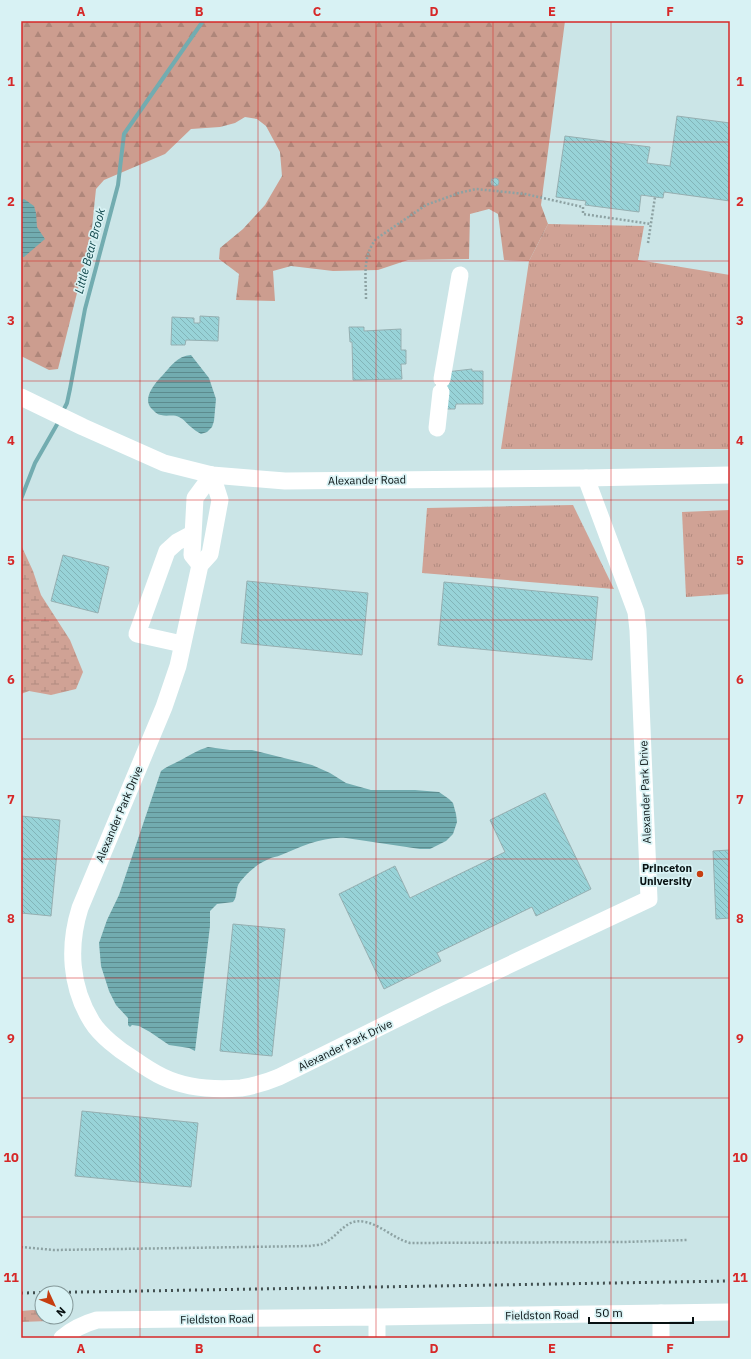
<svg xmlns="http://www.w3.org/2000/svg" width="751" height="1359" font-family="'IBM Plex Sans',sans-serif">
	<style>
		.grass { fill: url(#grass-tufts) }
		.forest { fill: url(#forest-firs) }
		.wetland { fill: url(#wetland-marsh) }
		.water { fill: url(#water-rules) }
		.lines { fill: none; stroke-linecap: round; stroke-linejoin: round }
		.stream { stroke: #72acb0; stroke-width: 4 }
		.building { fill: url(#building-back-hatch); stroke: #96afb1 }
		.path { stroke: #8da2a3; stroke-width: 2.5; stroke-dasharray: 2 2; stroke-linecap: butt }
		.minor { stroke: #fff; stroke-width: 17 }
		.rail { stroke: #414f50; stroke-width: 3; stroke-dasharray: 2 4; stroke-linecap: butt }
		.grid { fill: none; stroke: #d62828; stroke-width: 1; stroke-opacity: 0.55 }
		.poi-dot { fill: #c63e10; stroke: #d8f2f4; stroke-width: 1.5 }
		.labels { text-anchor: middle; stroke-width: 3.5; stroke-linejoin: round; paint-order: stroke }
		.street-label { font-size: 11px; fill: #071011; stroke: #d8f2f4 }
		.poi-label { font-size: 11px; font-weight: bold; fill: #071011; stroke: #d8f2f4; text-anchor: end }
		.water-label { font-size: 12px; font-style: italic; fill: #0f4549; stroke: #d8f2f4 }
		.neatline { fill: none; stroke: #d62828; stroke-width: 1.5 }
		.grid-label { font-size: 13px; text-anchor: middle; font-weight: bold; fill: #d62828 }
	</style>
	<defs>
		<pattern id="grass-tufts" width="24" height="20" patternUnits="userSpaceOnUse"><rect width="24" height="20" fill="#d0a295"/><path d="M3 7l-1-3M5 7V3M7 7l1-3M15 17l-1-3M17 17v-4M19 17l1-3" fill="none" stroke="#b18a7f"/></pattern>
		<pattern id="forest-firs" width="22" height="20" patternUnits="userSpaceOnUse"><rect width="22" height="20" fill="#cc9d8f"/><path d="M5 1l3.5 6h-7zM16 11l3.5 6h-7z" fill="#ae867a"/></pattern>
		<pattern id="wetland-marsh" width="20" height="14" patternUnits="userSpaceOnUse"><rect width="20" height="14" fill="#d0a295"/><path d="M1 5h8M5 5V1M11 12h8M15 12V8" fill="none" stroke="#b18a7f"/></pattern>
		<pattern id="water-rules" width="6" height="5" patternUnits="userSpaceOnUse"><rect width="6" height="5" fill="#72acb0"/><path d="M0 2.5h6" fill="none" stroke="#5c8b8e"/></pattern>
		<pattern id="building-back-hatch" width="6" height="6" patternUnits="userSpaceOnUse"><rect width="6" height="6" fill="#98d3d8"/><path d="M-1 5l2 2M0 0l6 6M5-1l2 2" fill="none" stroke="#82b4b8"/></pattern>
	</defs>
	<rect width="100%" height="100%" fill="#cbe5e7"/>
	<!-- grass -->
	<g class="grass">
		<polygon points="548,224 644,226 638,260 730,275 730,443 729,449 501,449 529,261"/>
		<polygon points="573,505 614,589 422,573 427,508"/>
		<polygon points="730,510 730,594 686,597 682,512"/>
	</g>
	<!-- forest -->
	<polygon class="forest" points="21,21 565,21 541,205 548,224 529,261 504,260 498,214 489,209 470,214 469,259 408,260 378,270 333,271 291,266 273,271 275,301 236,300 239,274 219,259 220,248 243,229 265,205 282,176 280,152 266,126 257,119 245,117 235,123 220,127 191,129 165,154 104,180 96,189 91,237 58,369 49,370 21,356"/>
	<!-- wetland -->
	<g class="wetland">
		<polygon points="21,545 33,571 41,595 70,640 83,672 76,689 51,695 29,691 21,694"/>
		<polygon points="33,1310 42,1311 42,1317 55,1317 48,1321 21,1322 21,1311"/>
	</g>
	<!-- water -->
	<g class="water">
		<polygon points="24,199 34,206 36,213 37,227 45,239 24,257 21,257 21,200"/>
		<path d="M 191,355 L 209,378 L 216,399 L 214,421 L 212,427 L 207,432 L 201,434 C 198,432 194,430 191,427 C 187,424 184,419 179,417 C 173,414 167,417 161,415 C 158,415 155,412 153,410 C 141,400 154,384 162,376 C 171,366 177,356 191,355 Z"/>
		<path d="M 208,747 L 230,750 L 252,750 L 312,765 L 330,773 L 346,783 L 371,790 L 415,790 L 439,792 L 449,799 L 453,803 L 456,814 L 457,822 L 453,834 L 446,841 L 430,849 L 420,849 L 346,838 C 324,836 300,847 281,855 C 277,857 272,857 269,859 C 258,863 247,873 240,882 C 235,888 238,896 233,902 L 217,904 L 210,911 L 210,926 L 195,1051 L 189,1048 L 169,1045 L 150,1032 L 139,1026 L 132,1025 L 130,1027 L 128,1025 L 128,1018 L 116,1005 L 109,991 L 101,966 L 99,943 L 107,920 L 119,895 L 161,771 C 167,766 174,764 181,760 C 190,755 198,750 208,747 Z"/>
	</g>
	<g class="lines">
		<!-- stream -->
		<g class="stream">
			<polyline points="62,413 67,403 70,389 85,309 118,185 124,134 203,21"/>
			<polyline points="21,499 35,463 59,421"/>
		</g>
	</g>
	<!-- building -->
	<g class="building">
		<polygon points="677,116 730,123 730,201 664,192 663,198 641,195 639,212 585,205 586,201 556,197 565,136 650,147 647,163 670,166"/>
		<circle cx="495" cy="182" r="4"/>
		<polygon points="200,316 219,317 218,341 186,340 185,345 171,345 172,317 194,318 194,323 200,323"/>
		<polygon points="349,327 364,327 364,331 401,329 401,350 406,350 406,364 401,364 402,379 353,380 352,342 350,342"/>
		<polygon points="472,369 472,371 483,371 483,404 456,404 455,409 446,409 436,392 436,379 446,372"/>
		<polygon points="63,555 109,567 98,613 51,601"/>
		<polygon points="247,581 368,593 362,655 241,643"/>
		<polygon points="444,582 598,597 592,660 438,645"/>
		<polygon points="545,793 591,889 536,916 532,907 437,953 441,961 384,989 339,894 395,866 410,898 505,852 490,820"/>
		<polygon points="21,816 60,820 51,916 21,913"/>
		<polygon points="730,850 730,918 716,919 713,851"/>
		<polygon points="233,924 285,929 272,1056 220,1051"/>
		<polygon points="82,1111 198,1123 191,1187 75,1176"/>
	</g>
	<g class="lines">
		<!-- path -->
		<g class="path">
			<polyline points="648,243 655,197"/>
			<path d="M 366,299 C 366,277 362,257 376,239 L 426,205 L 459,193 L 476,189 L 525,194 L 583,207 L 583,214 L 651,224"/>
			<path d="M 21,1247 L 54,1250 L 310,1246 C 314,1245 319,1245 322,1244 C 338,1238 345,1217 365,1222 C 381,1225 393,1238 410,1243 L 624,1242 L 687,1240"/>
		</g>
		<!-- minor -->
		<g class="minor">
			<polyline points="442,379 460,275"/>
			<polyline points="21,397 83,427 164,463 212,475 285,481 586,478 730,475"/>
			<polyline points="437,428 441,392"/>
			<path d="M 212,475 L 220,500 L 210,554 L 200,565 L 178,666 L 164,707 L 80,908 C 68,946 70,987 92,1022 C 100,1035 119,1050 132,1058 C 142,1065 152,1072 163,1077 C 186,1088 216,1090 241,1088 C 254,1086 267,1082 279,1077 L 439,998 L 649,899 L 638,630 L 636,612 L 586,478"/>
			<polyline points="200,565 192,555 195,498 212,475"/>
			<polyline points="182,644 137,634 167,551 177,542 192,534"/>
			<polyline points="661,1313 661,1338"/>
			<polyline points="377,1317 730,1312"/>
			<path d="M 62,1338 C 73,1329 83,1324 97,1320 L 377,1317 L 377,1338"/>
		</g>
		<!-- rail -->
		<polyline class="rail" points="21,1293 730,1281"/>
	</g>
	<!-- grid -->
	<path class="grid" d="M 140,21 L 140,1338M 258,21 L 258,1338M 376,21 L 376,1338M 493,21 L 493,1338M 611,21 L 611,1338M 21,142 L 730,142M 21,261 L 730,261M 21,381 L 730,381M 21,500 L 730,500M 21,620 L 730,620M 21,739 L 730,739M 21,859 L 730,859M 21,978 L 730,978M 21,1098 L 730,1098M 21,1217 L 730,1217"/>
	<!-- markers -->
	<circle class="poi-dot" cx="700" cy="874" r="4"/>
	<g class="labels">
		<!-- street labels -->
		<g class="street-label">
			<text transform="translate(367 480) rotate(-1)" y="4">Alexander Road</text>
			<text transform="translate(645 792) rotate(-92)" y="4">Alexander Park Drive</text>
			<text transform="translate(119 814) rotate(-67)" y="4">Alexander Park Drive</text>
			<text transform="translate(345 1045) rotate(-26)" y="4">Alexander Park Drive</text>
			<text transform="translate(542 1315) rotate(-1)" y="4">Fieldston Road</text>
			<text transform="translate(217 1319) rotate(-1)" y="4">Fieldston Road</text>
		</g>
		<!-- poi labels -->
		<g class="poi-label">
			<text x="692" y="872">Princeton<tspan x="692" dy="13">University</tspan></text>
		</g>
		<!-- water labels -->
		<g class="water-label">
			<text transform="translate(90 251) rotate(-75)" y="4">Little Bear Brook</text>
		</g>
	</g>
	<!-- border -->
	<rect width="751" height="1359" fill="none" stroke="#d8f2f4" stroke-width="44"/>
	<!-- north arrow -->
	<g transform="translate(54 1305) rotate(134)"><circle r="19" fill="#d8f2f4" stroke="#849899"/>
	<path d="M0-3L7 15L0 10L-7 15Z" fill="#c63e10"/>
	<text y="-6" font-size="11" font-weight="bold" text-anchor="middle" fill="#071011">N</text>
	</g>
	<!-- scale -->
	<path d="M589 1317v6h104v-6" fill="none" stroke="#071011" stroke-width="2"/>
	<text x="595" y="1317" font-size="12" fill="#071011" stroke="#d8f2f4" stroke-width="3" paint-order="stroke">50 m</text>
	<rect x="22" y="22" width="707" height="1315" class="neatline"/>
	<g class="grid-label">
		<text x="81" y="16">A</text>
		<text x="199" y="16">B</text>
		<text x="317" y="16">C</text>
		<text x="434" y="16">D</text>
		<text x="552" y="16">E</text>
		<text x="670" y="16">F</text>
		<text x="11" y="86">1</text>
		<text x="740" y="86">1</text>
		<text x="11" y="206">2</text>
		<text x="740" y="206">2</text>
		<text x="11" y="325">3</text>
		<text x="740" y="325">3</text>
		<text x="11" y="445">4</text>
		<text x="740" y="445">4</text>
		<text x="11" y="565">5</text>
		<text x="740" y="565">5</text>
		<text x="11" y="684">6</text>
		<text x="740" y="684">6</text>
		<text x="11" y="804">7</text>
		<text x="740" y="804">7</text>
		<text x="11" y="923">8</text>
		<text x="740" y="923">8</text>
		<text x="11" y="1043">9</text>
		<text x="740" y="1043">9</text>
		<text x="11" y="1162">10</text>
		<text x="740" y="1162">10</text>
		<text x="11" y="1282">11</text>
		<text x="740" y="1282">11</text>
		<text x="81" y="1353">A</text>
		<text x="199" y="1353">B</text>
		<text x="317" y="1353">C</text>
		<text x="434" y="1353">D</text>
		<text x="552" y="1353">E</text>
		<text x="670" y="1353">F</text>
	</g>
</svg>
